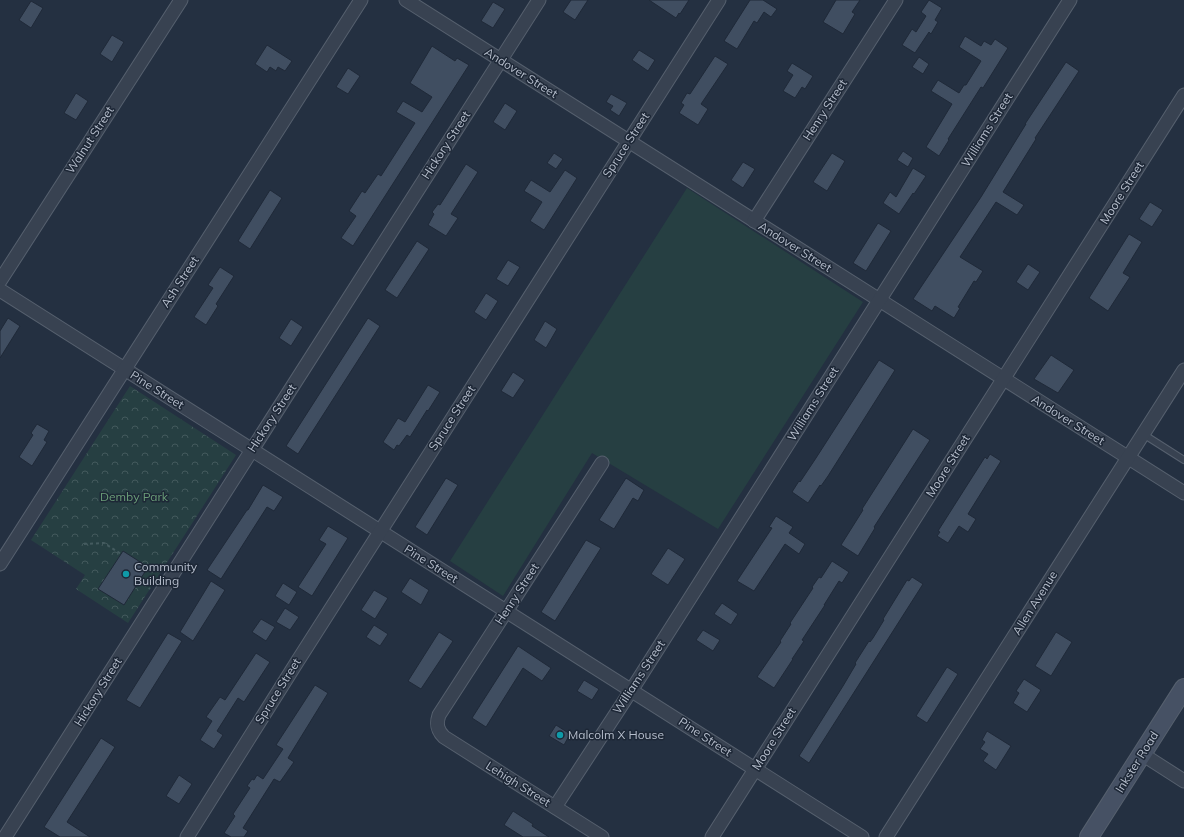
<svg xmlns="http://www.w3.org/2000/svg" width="1184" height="837" font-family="Mulish,sans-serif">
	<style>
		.green { fill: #263f42 }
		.park { fill: url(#park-crowns) }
		.building { fill: #404e61; stroke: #1f2938 }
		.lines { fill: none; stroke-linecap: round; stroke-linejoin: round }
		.service-casing { stroke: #56606e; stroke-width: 8 }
		.minor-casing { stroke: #56606e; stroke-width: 15 }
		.secondary-casing { stroke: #56606e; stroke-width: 20 }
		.path { stroke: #445b5f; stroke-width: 2; stroke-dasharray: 3 3; stroke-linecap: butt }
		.service { stroke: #384251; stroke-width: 6 }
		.minor { stroke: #384251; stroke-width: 13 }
		.secondary { stroke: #465164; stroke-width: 18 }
		.culture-dot { fill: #0f9aa8; stroke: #1d2736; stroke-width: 1.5 }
		.labels { text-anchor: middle; stroke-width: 3; stroke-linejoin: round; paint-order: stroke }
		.street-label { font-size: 12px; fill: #b5bdcb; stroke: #1d2736 }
		.park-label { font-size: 12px; fill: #6b9e78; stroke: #1d2736 }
		.poi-label { font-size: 12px; fill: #b5bdcb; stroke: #1d2736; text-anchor: start }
	</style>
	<defs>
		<pattern id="park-crowns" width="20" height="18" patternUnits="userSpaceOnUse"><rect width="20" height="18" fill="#263f42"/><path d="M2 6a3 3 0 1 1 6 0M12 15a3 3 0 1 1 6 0" fill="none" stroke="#43595c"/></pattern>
	</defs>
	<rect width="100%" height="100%" fill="#243041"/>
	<!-- green -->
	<polygon class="green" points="687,188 863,302 718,529 592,453 503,596 450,561"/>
	<!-- park -->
	<polygon class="park" points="130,386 236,455 128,623 76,589 85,575 31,540"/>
	<!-- building -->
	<g class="building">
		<polygon points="571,0 588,0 575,20 563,12"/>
		<polygon points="649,0 689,0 680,14 679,13 676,18"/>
		<polygon points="750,0 763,0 777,9 771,17 764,12 757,23 754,21 737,49 724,41"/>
		<polygon points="836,0 860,0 852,12 855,14 843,34 823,22"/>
		<polygon points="929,0 942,8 935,20 938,22 931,34 929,32 915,53 902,45 912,29 916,32 926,16 921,12"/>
		<polygon points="31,1 43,8 31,28 19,20"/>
		<polygon points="493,2 505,9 493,28 481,21"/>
		<polygon points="112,35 124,42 112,62 100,54"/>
		<polygon points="965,36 981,46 984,41 991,45 995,39 1008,48 983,88 981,87 948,139 949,140 939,156 926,147 952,104 931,91 938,80 959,93 964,85 966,85 981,61 959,47"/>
		<polygon points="267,45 292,61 285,71 278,67 276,71 270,67 267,72 255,64"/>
		<polygon points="432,46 455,61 457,58 469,65 353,246 341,238 356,216 349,211 362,191 365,193 378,174 381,176 415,123 396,112 403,101 422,112 432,97 410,83"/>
		<polygon points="639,50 655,60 648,71 632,60"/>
		<polygon points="715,56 728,64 701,104 708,109 698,125 679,113 684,105 681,103 687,93 690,94"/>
		<polygon points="919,57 929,64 923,74 912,67"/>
		<polygon points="1066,62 1079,71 1035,138 1036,139 1003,192 1024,205 1017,215 996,202 960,257 983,271 976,282 974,281 958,307 960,308 954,318 935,306 932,311 913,299 981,197 1026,124 1025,124"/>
		<polygon points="792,63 813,76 805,89 802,87 795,98 783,91 793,75 787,71"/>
		<polygon points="348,68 360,76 348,94 336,87"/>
		<polygon points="76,93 88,101 76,120 64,113"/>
		<polygon points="611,94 627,103 619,116 610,110 613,106 606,102"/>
		<polygon points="505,103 517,111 505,130 493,122"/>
		<polygon points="903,151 913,158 908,167 897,160"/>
		<polygon points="554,153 563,159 556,169 547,163"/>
		<polygon points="832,153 845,161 827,191 813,182"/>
		<polygon points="743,162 755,169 743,188 731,180"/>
		<polygon points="466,164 478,172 451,214 458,218 446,236 428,225 434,214 432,212 438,204 440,205"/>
		<polygon points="913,168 926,176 914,194 913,193 899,214 883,203 890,192 896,197"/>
		<polygon points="565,170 577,178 544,230 530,221 542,202 524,191 531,180 550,192"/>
		<polygon points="270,190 282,198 250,249 238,241"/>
		<polygon points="1150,202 1163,210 1152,227 1139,219"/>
		<polygon points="878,223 891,231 866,271 853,263"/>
		<polygon points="1129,234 1142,242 1123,273 1130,277 1108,311 1089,298"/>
		<polygon points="417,241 429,249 397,298 385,290"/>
		<polygon points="508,260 520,267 508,286 496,279"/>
		<polygon points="1028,264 1040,272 1028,290 1016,282"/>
		<polygon points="220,267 234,276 216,304 218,306 206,325 194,317 213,288 208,285"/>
		<polygon points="486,293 498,301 486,320 474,312"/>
		<polygon points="8,318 20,326 0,358 0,331"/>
		<polygon points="368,318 380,326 298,454 286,446"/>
		<polygon points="291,319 303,327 291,346 279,338"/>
		<polygon points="545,321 557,329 546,348 534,340"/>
		<polygon points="1051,355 1074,370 1058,393 1034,379"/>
		<polygon points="879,360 895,370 828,476 821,486 820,485 808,503 792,492 799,481 800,482 816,458"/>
		<polygon points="513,372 525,380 513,398 501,391"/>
		<polygon points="428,385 440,392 428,411 427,410 410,437 407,435 399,446 397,445 394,450 383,442 398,418 405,422"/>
		<polygon points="37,424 49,431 44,440 47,442 32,466 19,457 33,435 31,433"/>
		<polygon points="913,429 930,440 874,527 875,528 858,556 841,545 863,510 862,509"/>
		<polygon points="990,454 1001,461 968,514 976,519 968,532 959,526 948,543 937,536 940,532 938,531 985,457 987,459"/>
		<polygon points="446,478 458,485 427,535 415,527"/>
		<polygon points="626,478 644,490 638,501 633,498 614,529 599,520"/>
		<polygon points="263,485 283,497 274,511 267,507 221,579 207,570 247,510 248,510"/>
		<polygon points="776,516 793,527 789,533 805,544 799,554 785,544 754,591 737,581 772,528 769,527"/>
		<polygon points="328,526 348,538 312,596 298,587 326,544 319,540"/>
		<polygon points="586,540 601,548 555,621 541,612"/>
		<polygon points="668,548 685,559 668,585 651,574"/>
		<polygon points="123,551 148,567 124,605 98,589"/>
		<polygon points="832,561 849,572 842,583 839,581 824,605 825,605 802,640 804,641 792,659 793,659 774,688 757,677 781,642 780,641 791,624 790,623 813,588 812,587 819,577 821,578"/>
		<polygon points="912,577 923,584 809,763 799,756 843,686 856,664 855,663 869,641 870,642 873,638 884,620 883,619 907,580 909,581"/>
		<polygon points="410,578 429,590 421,605 401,592"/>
		<polygon points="211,581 225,590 193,641 180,632"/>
		<polygon points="283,583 297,592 289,605 275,596"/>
		<polygon points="374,590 388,598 375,619 361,610"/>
		<polygon points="722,603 738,614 731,625 714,614"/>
		<polygon points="285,608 299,617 290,630 276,622"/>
		<polygon points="261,619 275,627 266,641 252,632"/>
		<polygon points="374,625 388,634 380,646 366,637"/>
		<polygon points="703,630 720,640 713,651 696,640"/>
		<polygon points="439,632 453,641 421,689 408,681"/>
		<polygon points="1056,632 1072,642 1051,676 1035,666"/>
		<polygon points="168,633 182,641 140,708 126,700"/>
		<polygon points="518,646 551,668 542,681 523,668 486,727 472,718"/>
		<polygon points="256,653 270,662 244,702 238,698 217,731 223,735 214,749 200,740 212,721 206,717 220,697 225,700"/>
		<polygon points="947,667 958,674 927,723 916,716"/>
		<polygon points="1024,679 1041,690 1027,712 1013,703 1019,693 1016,691"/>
		<polygon points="584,680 599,689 592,700 577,691"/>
		<polygon points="315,685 328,693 288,758 294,762 280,782 274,779 243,828 248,831 244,837 231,837 224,833 235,816 233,814 250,788 247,786 252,779 254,780 257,775 263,779 283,749 276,745"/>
		<polygon points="556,725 570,734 564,745 549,736"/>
		<polygon points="987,731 1011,746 996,770 983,761 988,754 980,749 985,742 982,740"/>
		<polygon points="101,738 115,747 67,822 90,837 60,837 44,827"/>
		<polygon points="179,775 192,784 179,804 166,796"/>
		<polygon points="513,811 533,824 532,826 549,837 523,837 504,825"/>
	</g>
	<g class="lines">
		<defs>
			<polyline id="service" points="1143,434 1184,460"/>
			<g id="minor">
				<polyline points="406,0 1184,493"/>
				<polyline points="754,221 896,0"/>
				<polyline points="0,281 181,0"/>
				<polyline points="0,290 862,837"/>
				<polyline points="0,564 361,0"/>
				<polyline points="1142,754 1184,781"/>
				<polyline points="555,807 638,680 1070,0"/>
				<polyline points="5,837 539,0"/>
				<polyline points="187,837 297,662 719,0"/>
				<path d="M 602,837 L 444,737 C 437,730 436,724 439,715 L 602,463"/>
				<polyline points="712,837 1184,95"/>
				<polyline points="886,837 1184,370"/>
			</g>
			<polyline id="secondary" points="1089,837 1184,688"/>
		</defs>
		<!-- service casing -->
		<use href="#service" class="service-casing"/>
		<!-- minor casing -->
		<use href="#minor" class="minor-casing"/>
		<!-- secondary casing -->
		<use href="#secondary" class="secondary-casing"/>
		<!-- path -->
		<g class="path">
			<polyline points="84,544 104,543 121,554"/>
			<polyline points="139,581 150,589"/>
		</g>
		<!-- service -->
		<use href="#service" class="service"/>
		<!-- minor -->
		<use href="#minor" class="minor"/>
		<!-- secondary -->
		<use href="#secondary" class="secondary"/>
	</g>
	<!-- markers -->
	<g class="culture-dot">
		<circle cx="126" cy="574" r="4"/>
		<circle cx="560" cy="735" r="4"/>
	</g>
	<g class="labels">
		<!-- street labels -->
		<g class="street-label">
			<text transform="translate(521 73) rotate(32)" y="4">Andover Street</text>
			<text transform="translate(825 110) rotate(-57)" y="4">Henry Street</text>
			<text transform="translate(987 130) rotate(-58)" y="4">Williams Street</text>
			<text transform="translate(90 140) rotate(-57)" y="4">Walnut Street</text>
			<text transform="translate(446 145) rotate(-57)" y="4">Hickory Street</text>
			<text transform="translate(626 145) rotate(-57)" y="4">Spruce Street</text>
			<text transform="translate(1122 193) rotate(-58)" y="4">Moore Street</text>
			<text transform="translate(795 247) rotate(32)" y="4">Andover Street</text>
			<text transform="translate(180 282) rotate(-57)" y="4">Ash Street</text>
			<text transform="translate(157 390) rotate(32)" y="4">Pine Street</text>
			<text transform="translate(813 404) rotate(-58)" y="4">Williams Street</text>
			<text transform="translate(272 418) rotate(-57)" y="4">Hickory Street</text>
			<text transform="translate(452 418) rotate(-57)" y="4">Spruce Street</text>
			<text transform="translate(1068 420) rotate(32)" y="4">Andover Street</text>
			<text transform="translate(948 466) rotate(-58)" y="4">Moore Street</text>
			<text transform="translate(431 564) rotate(32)" y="4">Pine Street</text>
			<text transform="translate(517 594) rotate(-57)" y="4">Henry Street</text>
			<text transform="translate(1035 603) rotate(-58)" y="4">Allen Avenue</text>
			<text transform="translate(639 677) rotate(-57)" y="4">Williams Street</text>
			<text transform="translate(278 691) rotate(-58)" y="4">Spruce Street</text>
			<text transform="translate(98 692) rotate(-58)" y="4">Hickory Street</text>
			<text transform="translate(705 737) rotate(33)" y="4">Pine Street</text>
			<text transform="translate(774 739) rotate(-58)" y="4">Moore Street</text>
			<text transform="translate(1137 762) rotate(-58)" y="4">Inkster Road</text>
			<text transform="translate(518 784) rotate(32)" y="4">Lehigh Street</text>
		</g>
		<!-- park labels -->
		<g class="park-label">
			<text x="134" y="501">Demby Park</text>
		</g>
		<!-- poi labels -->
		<g class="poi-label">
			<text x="134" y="571">Community<tspan x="134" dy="14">Building</tspan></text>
			<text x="568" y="739">Malcolm X House</text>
		</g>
	</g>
</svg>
